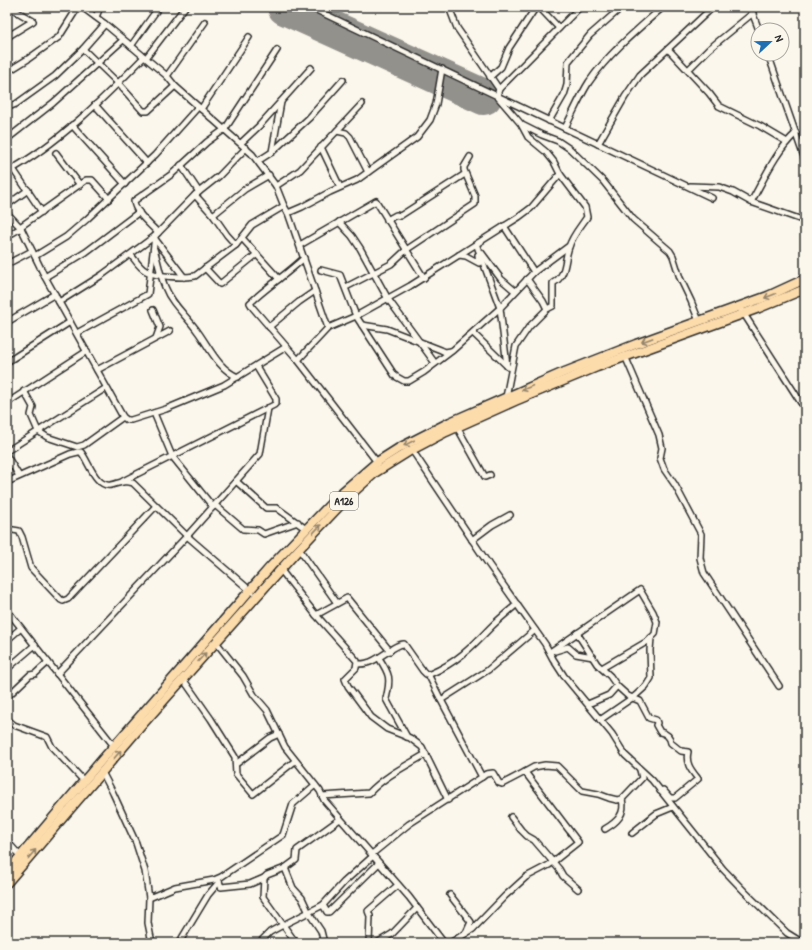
<svg xmlns="http://www.w3.org/2000/svg" width="812" height="950" font-family="'Patrick Hand',sans-serif">
	<style>
		.lines { fill: none; stroke-linecap: round; stroke-linejoin: round }
		.runway { stroke: #93918c; stroke-width: 36 }
		.minor-casing { stroke: #2b2b2b; stroke-width: 8 }
		.trunk-casing { stroke: #2b2b2b; stroke-width: 11 }
		.minor { stroke: #fbf7ec; stroke-width: 5 }
		.trunk { stroke: #fddcac; stroke-width: 8 }
		.oneway { stroke: #94846c }
		.labels { text-anchor: middle; stroke-width: 4; stroke-linejoin: round; paint-order: stroke }
		.shield { fill: #fbf7ec; stroke: #696865; stroke-width: 1 }
		.shield-label { font-size: 11px; font-weight: bold; fill: #2b2b2b }
	</style>
	<rect width="100%" height="100%" fill="#fbf7ec"/>
	<filter id="ink" filterUnits="userSpaceOnUse"><feTurbulence type="fractalNoise" baseFrequency=".025" numOctaves="2"/><feDisplacementMap in="SourceGraphic" scale="8" xChannelSelector="R" yChannelSelector="G"/><feConvolveMatrix kernelMatrix="1 2 1 2 8 2 1 2 1" color-interpolation-filters="sRGB"/></filter>
	<g filter="url(#ink)">
		<g class="lines">
			<!-- runway -->
			<polyline class="runway" points="285,7 484,97"/>
			<defs>
				<g id="minor">
					<polyline points="82,7 105,24 167,76 175,86 252,154 276,186 284,206 288,213 328,328"/>
					<polyline points="310,7 712,198"/>
					<path d="M 449,7 L 457,28 L 499,89 L 497,96 L 521,124 L 528,137 L 546,152 L 554,162 L 560,174 L 585,207 L 587,217 C 581,226 572,236 569,247 C 564,260 567,276 553,283 L 553,306 L 547,309 L 529,327 L 516,346 L 506,397"/>
					<polyline points="539,7 559,28"/>
					<polyline points="750,7 759,30"/>
					<polyline points="96,17 100,7"/>
					<polyline points="7,37 33,21 9,7"/>
					<polyline points="131,46 159,7"/>
					<polyline points="83,49 118,83 143,111 148,111 175,86"/>
					<polyline points="668,49 709,93 719,106 760,126 787,142"/>
					<polyline points="768,54 805,160"/>
					<polyline points="146,58 185,7"/>
					<polyline points="688,70 709,49 753,13"/>
					<polyline points="7,72 28,59 59,37 78,7"/>
					<polyline points="167,76 205,22"/>
					<polyline points="490,77 501,67 509,48 536,7"/>
					<polyline points="499,89 580,7"/>
					<polyline points="7,104 11,106 16,104 55,76 83,49 105,24"/>
					<polyline points="95,105 147,163"/>
					<polyline points="201,109 249,37"/>
					<polyline points="549,121 564,95 567,85 568,62 590,35 622,7"/>
					<polyline points="72,125 125,184"/>
					<polyline points="522,125 542,135 558,141 570,149 603,181 633,219 670,251 673,256 680,278 691,301 699,321"/>
					<path d="M 565,128 C 573,113 580,96 589,82 C 609,53 637,30 663,7"/>
					<polyline points="337,131 346,133 350,137 368,172"/>
					<polyline points="7,139 53,103 123,40"/>
					<polyline points="241,143 259,126 311,68"/>
					<polyline points="598,144 625,97 640,75 713,7"/>
					<polyline points="321,147 340,187"/>
					<polyline points="272,152 309,118 343,80"/>
					<polyline points="56,153 80,185"/>
					<polyline points="258,161 272,152 281,102"/>
					<polyline points="181,165 199,192"/>
					<polyline points="13,169 42,212"/>
					<path d="M 7,172 C 58,144 104,98 144,57"/>
					<polyline points="276,186 300,170 362,104"/>
					<polyline points="690,186 719,187 733,192 751,202 805,221"/>
					<polyline points="195,195 213,215 227,235 236,245"/>
					<path d="M 751,202 C 764,179 776,151 796,133"/>
					<polyline points="7,205 28,190"/>
					<polyline points="7,213 21,228 45,277 123,417 127,420 131,420 166,409 224,385 286,347"/>
					<polyline points="288,213 302,207 330,192 357,180 417,137 430,120 436,104 442,69"/>
					<polyline points="213,215 245,189 269,175"/>
					<polyline points="387,220 396,215 400,216 465,174"/>
					<polyline points="339,222 352,236 360,248 388,299 435,363"/>
					<polyline points="504,226 534,272"/>
					<polyline points="20,227 86,180 92,180 109,199"/>
					<path d="M 158,233 C 150,224 135,213 134,201 L 172,174 L 207,142 L 225,129 L 277,50"/>
					<polyline points="7,236 21,228"/>
					<polyline points="242,238 279,279"/>
					<polyline points="155,239 184,277"/>
					<polyline points="300,245 376,201 424,278"/>
					<polyline points="477,246 500,308 507,366"/>
					<path d="M 154,249 C 158,261 160,275 165,287 C 172,305 187,316 198,332 C 209,347 219,370 238,377"/>
					<polyline points="481,252 501,279 515,291"/>
					<path d="M 131,255 C 135,260 140,268 146,271 C 157,277 183,278 195,276 L 236,245 L 252,225 L 284,206"/>
					<polyline points="459,255 466,256 479,263 478,255"/>
					<polyline points="35,256 66,237 87,219 155,155 198,107"/>
					<path d="M 304,258 C 287,274 267,287 250,303 L 253,308 L 298,360 L 377,462"/>
					<polyline points="7,264 32,251"/>
					<polyline points="205,268 220,284 257,254"/>
					<polyline points="321,270 340,275 356,316 395,376 404,381 409,381 424,372 453,350 482,324 500,308 534,272 569,246"/>
					<polyline points="45,277 86,252 139,212"/>
					<polyline points="527,279 543,301 547,309"/>
					<polyline points="346,287 391,264 406,250 475,204 475,196 464,170 464,167 470,157"/>
					<polyline points="59,302 102,275 155,236 195,195 219,176 246,148"/>
					<polyline points="740,307 744,314 805,409"/>
					<polyline points="153,310 160,327 156,338"/>
					<polyline points="7,322 55,294"/>
					<polyline points="362,325 387,329 441,350 445,352 451,351"/>
					<polyline points="269,327 299,302 315,291"/>
					<polyline points="77,333 148,294 155,236"/>
					<polyline points="473,333 508,367"/>
					<polyline points="625,356 659,435 662,448 660,458 664,469 675,485 701,534 700,558 704,573 779,686"/>
					<polyline points="298,360 328,328 356,316 410,286 519,217 531,208 560,174"/>
					<polyline points="7,362 70,322"/>
					<polyline points="97,370 170,331"/>
					<polyline points="24,391 33,407 31,415 38,431 47,437 77,447 84,445 123,417"/>
					<polyline points="7,403 87,351"/>
					<polyline points="154,413 172,456 213,507"/>
					<polyline points="457,427 485,477 490,475"/>
					<polyline points="412,450 489,565 545,644 553,659 564,676 612,734 625,755 652,780 723,869 745,892 787,933 803,943"/>
					<polyline points="7,451 106,388"/>
					<polyline points="7,456 19,476"/>
					<polyline points="123,481 274,405 276,403 276,399 256,366"/>
					<polyline points="236,481 266,508 277,508 306,529"/>
					<path d="M 7,482 L 70,454 L 78,452 L 81,452 C 89,462 96,488 111,485 C 120,483 124,480 133,483 L 187,536 L 252,592"/>
					<polyline points="215,505 243,529 258,530 264,534 298,522"/>
					<polyline points="7,529 19,531 22,537 31,568 61,600 63,601 68,599 156,506"/>
					<polyline points="472,540 492,525 510,515"/>
					<polyline points="299,549 337,603"/>
					<polyline points="280,569 316,615 347,598 390,651"/>
					<polyline points="7,610 114,746"/>
					<polyline points="316,615 357,661 356,668 345,679 348,686 371,717 387,729 410,738 422,747 448,800"/>
					<polyline points="577,633 597,664 610,676 617,686 609,695 588,704"/>
					<polyline points="7,640 21,628"/>
					<polyline points="216,642 243,676 254,695 267,710 285,747 320,791 324,800 409,897 444,943"/>
					<polyline points="555,651 568,647 576,654 593,657"/>
					<polyline points="550,652 640,590 653,612 657,622 655,634 648,641 602,668"/>
					<path d="M 379,658 C 390,675 391,678 386,699 L 407,737"/>
					<path d="M 358,664 C 361,664 364,664 367,663 C 378,661 396,643 404,644 L 423,671 L 426,674 L 430,674 C 456,663 472,647 491,627 C 499,619 508,612 517,604"/>
					<polyline points="7,669 35,645"/>
					<polyline points="57,674 187,536 260,454 268,408"/>
					<polyline points="428,674 441,700 488,670 535,630"/>
					<polyline points="183,679 211,719 235,757 236,774 253,794 295,761"/>
					<path d="M 617,686 L 628,696 L 640,701 L 649,718 L 656,720 L 657,723 L 656,725 L 660,732 C 666,733 670,737 671,743 L 681,751 L 688,752 C 685,764 692,771 698,779 L 675,798 L 670,798 L 663,790 L 660,791"/>
					<polyline points="7,697 30,675 35,674 48,662"/>
					<polyline points="7,719 14,725 47,737 52,747 84,781"/>
					<polyline points="600,720 635,696 646,686 651,678 650,650 651,638"/>
					<polyline points="236,764 270,738 279,734"/>
					<polyline points="102,772 113,793 136,843 145,871 149,898 148,923 152,943"/>
					<polyline points="482,777 486,774 493,773 499,783 502,784 525,772"/>
					<path d="M 322,796 L 369,793 C 385,776 406,766 426,754"/>
					<polyline points="511,817 521,830 527,836 534,840 559,869 563,876 578,889"/>
					<path d="M 605,829 C 617,822 626,814 622,799"/>
					<polyline points="632,833 656,814 673,807"/>
					<polyline points="7,841 20,856"/>
					<polyline points="372,854 409,824 482,777 441,700"/>
					<polyline points="285,868 267,875 264,878 263,897 296,943"/>
					<polyline points="219,881 221,887 250,884 264,878"/>
					<polyline points="450,895 471,922 466,933"/>
					<polyline points="149,898 175,887 214,880 221,877 283,835 293,804 315,785"/>
					<polyline points="323,905 327,912 329,912 379,863"/>
					<polyline points="179,943 208,895 219,882"/>
					<polyline points="263,943 262,940 270,932 283,925 323,905 344,882 373,856"/>
					<polyline points="324,943 321,931 309,913 302,898 293,888 285,868 296,860 297,850 340,819"/>
					<polyline points="369,943 370,916 368,911 398,885"/>
					<polyline points="377,943 392,934 417,908"/>
					<polyline points="450,943 473,929 505,896 526,877 549,865 578,842 525,772 534,767 545,765 557,766 582,791 598,794 609,798 617,800 622,799 642,778 640,770"/>
				</g>
				<g id="trunk">
					<polyline points="7,872 100,762 271,566 340,494 377,462 399,448 450,422 562,373 636,344 768,296 805,279"/>
					<polyline points="7,883 143,724 299,549 348,497 376,472 408,452 446,432 515,401 597,367 759,308 805,289"/>
				</g>
			</defs>
			<!-- minor casing -->
			<use href="#minor" class="minor-casing"/>
			<!-- trunk casing -->
			<use href="#trunk" class="trunk-casing"/>
			<!-- minor -->
			<use href="#minor" class="minor"/>
			<!-- trunk -->
			<use href="#trunk" class="trunk"/>
		</g>
		<!-- one-way arrows -->
		<defs><path id="oneway-shaft" d="M-6 0H5M1.5-3L5.5 0L1.5 3" fill="none" stroke-width="1.6" stroke-linecap="round" stroke-linejoin="round"/></defs>
		<g class="oneway">
			<use href="#oneway-shaft" transform="translate(770 296) rotate(159)"/>
			<use href="#oneway-shaft" transform="translate(647 340) rotate(160)"/>
			<use href="#oneway-shaft" transform="translate(527 388) rotate(157)"/>
			<use href="#oneway-shaft" transform="translate(409 443) rotate(152)"/>
			<use href="#oneway-shaft" transform="translate(317 529) rotate(-47)"/>
			<use href="#oneway-shaft" transform="translate(202 657) rotate(-48)"/>
			<use href="#oneway-shaft" transform="translate(117 755) rotate(-49)"/>
			<use href="#oneway-shaft" transform="translate(32 854) rotate(-50)"/>
		</g>
	</g>
	<g class="labels">
		<!-- shield labels -->
		<rect class="shield" x="330" y="492" width="28" height="18" rx="3"/>
		<g class="shield-label">
			<text x="344" y="505">A126</text>
		</g>
	</g>
	<!-- margin -->
	<rect width="812" height="950" fill="none" stroke="#fbf7ec" stroke-width="24"/>
	<rect x="12" y="12" width="788" height="926" fill="none" stroke="#2b2b2b" stroke-width="1.5" filter="url(#ink)"/>
	<!-- north arrow -->
	<g transform="translate(770 42) rotate(68)"><circle r="19" fill="#fbf7ec" stroke="#a8a59f"/>
	<path d="M0-3L7 15L0 10L-7 15Z" fill="#1f6fb2"/>
	<text y="-6" font-size="11" font-weight="bold" text-anchor="middle" fill="#2b2b2b">N</text>
	</g>
</svg>
